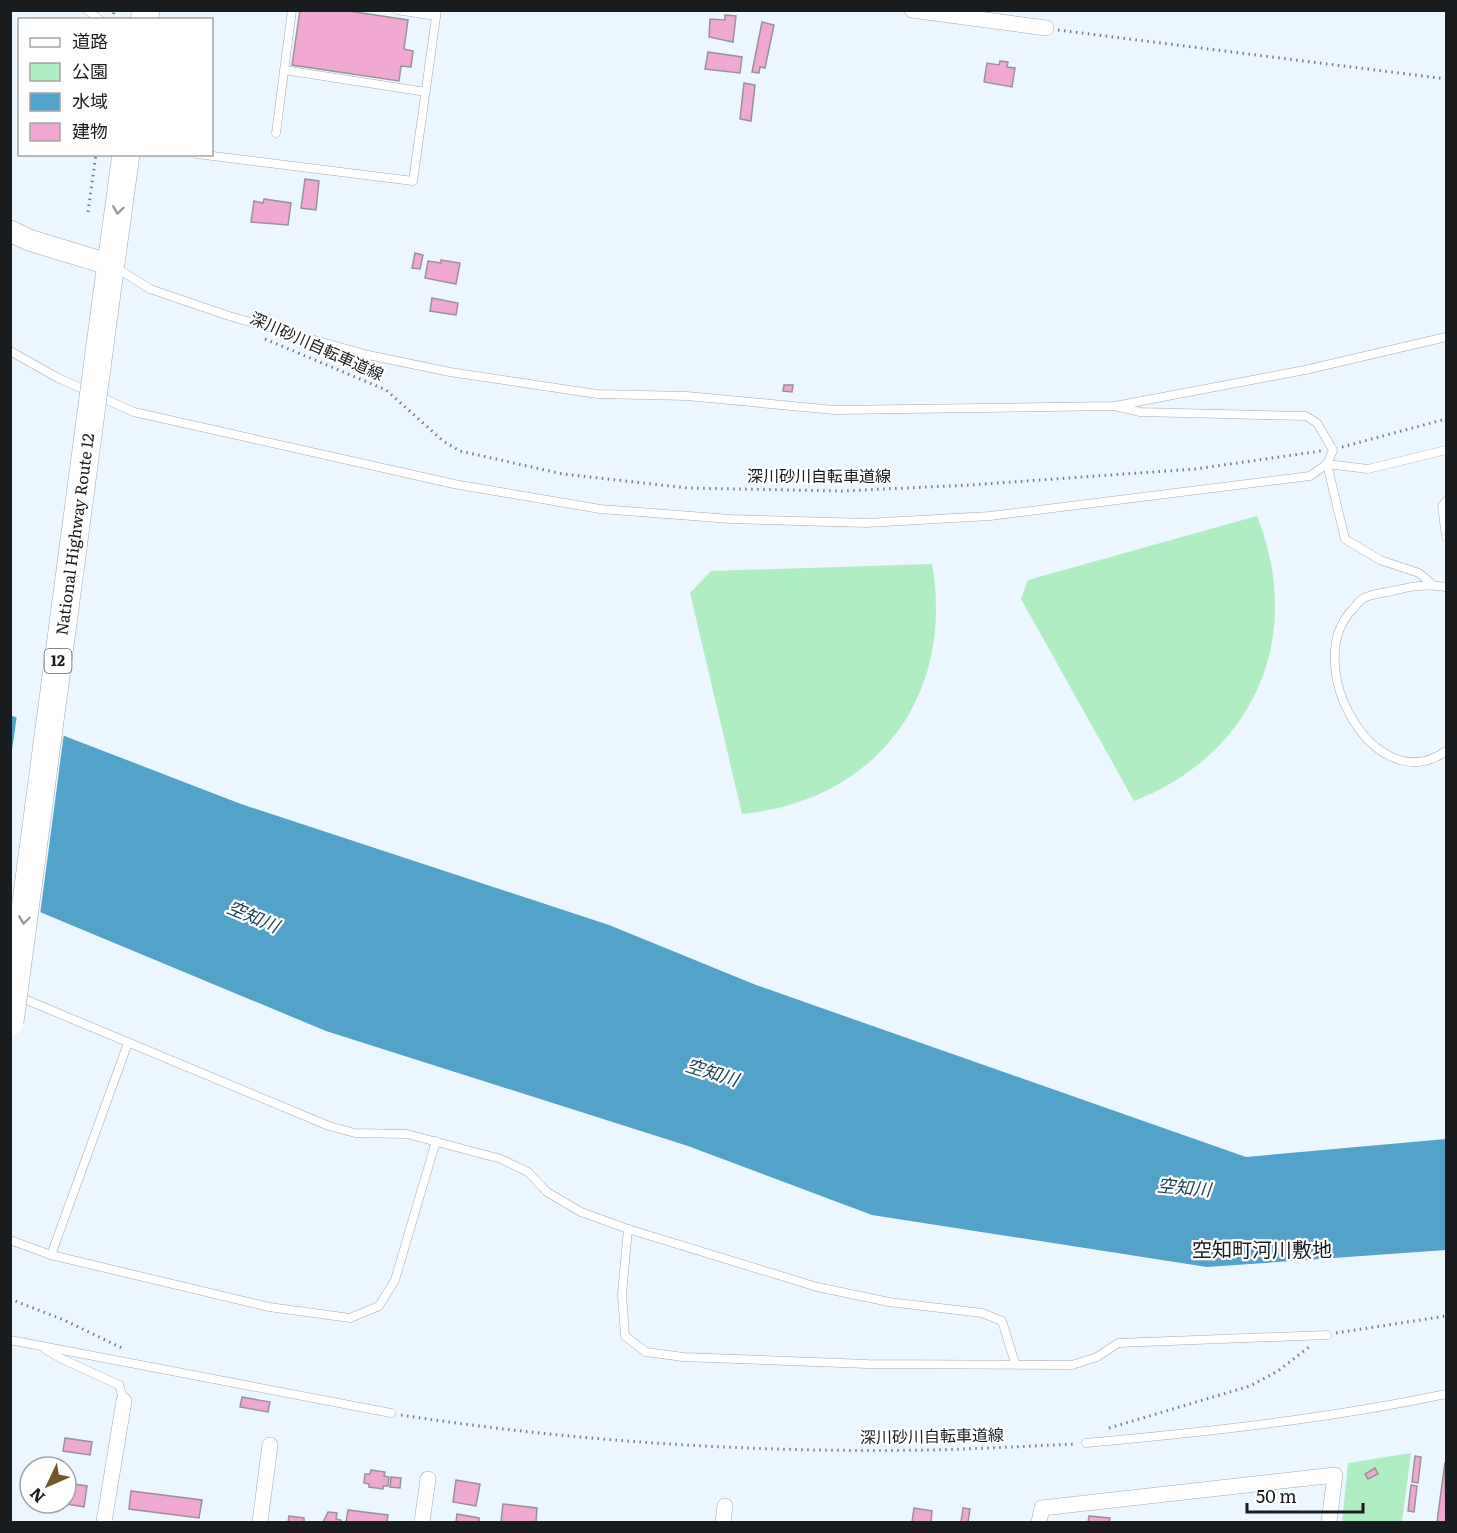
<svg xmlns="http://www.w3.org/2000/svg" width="1457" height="1533" font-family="Literata,'Noto Sans JP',serif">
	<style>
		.green { fill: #afeec3 }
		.water { fill: #52a2ca }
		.pier { fill: #ebf6fe }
		.building { fill: #efa8d2; stroke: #9b9197; stroke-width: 1.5 }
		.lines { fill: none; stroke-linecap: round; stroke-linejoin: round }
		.lane-casing { stroke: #a1abb2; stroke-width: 9 }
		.street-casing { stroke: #a1abb2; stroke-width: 16 }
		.secondary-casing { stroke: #a1abb2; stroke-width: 22 }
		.highway-casing { stroke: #a1abb2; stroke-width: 28 }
		.path { stroke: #787e84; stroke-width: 3; stroke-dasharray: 1.5 4.5; stroke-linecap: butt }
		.lane { stroke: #fff; stroke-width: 8 }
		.street { stroke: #fff; stroke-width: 15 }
		.secondary { stroke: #fff; stroke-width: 21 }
		.highway { stroke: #fff; stroke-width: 27 }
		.highway-bridge-casing { stroke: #a1abb2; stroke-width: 28; stroke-linecap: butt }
		.highway-bridge { stroke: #fff; stroke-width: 27 }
		.oneway { stroke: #98999a }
		.labels { text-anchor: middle; stroke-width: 4.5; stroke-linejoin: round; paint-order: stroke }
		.shield { fill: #fff; stroke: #5e6062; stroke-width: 1.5 }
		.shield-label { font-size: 15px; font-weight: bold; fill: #191c1f }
		.street-label { font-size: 16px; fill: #191c1f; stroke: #fff }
		.water-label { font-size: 18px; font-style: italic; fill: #1e4253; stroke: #fff }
		.quarter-label { font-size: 20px; fill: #191c1f; stroke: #fff }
	</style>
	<rect width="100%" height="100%" fill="#ebf6fe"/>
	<!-- green -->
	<g class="green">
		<path d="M 1257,516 C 1305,636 1255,754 1134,801 L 1021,599 L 1028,580 Z"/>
		<path d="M 932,564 C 955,696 876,801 742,814 L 690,593 L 711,571 Z"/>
		<polygon points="1411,1453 1402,1522 1342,1522 1348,1463"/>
	</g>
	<!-- water -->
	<polygon class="water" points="10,715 241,804 609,925 756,985 1246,1157 1446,1139 1446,1250 1207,1267 872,1215 688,1146 326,1031 11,900"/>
	<!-- pier -->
	<polygon class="pier" points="17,715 64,733 40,915 10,903 10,764"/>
	<!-- building -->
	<g class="building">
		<polygon points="300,10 342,10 408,20 404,49 413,51 411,67 401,66 399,81 292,65"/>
		<polygon points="725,15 736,16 733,42 709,37 710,19 725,20"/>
		<polygon points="762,22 774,25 765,68 760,67 759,73 752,72"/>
		<polygon points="708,52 742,57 740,73 705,69"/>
		<polygon points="1000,61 1008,62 1007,67 1015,68 1012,87 984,82 987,63 999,65"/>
		<polygon points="744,83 755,85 751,121 740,119"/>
		<polygon points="305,179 319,181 316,210 301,208"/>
		<polygon points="264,199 291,203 288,225 251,222 254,201 263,203"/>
		<polygon points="415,253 423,255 420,269 412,268"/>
		<polygon points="441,260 460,263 456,284 425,278 428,261 441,263"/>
		<polygon points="432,298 458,303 456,315 430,311"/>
		<polygon points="784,385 793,385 792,392 783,391"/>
		<polygon points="242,1397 270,1402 268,1412 240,1407"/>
		<polygon points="65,1438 92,1442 90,1455 63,1451"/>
		<polygon points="1415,1456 1421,1457 1418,1483 1412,1482"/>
		<polygon points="1445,1462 1446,1522 1437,1522"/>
		<polygon points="1375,1468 1378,1474 1368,1479 1365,1474"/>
		<polygon points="371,1470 385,1472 384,1476 389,1477 388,1486 383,1486 383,1489 369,1487 369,1484 364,1483 365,1474 370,1474"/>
		<polygon points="391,1477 401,1478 400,1488 390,1487"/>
		<polygon points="456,1480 480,1484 476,1506 453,1502"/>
		<polygon points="66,1483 87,1486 84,1507 60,1503 66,1503"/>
		<polygon points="1411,1485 1417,1486 1414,1512 1408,1511"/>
		<polygon points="131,1491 202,1500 199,1518 129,1509"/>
		<polygon points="503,1504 537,1508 536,1522 501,1522"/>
		<polygon points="914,1508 932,1511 931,1522 912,1522"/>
		<polygon points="963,1508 970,1509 968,1522 961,1522"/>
		<polygon points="348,1510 388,1515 387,1522 346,1522"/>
		<polygon points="328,1512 337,1513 336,1519 341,1520 341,1522 323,1522"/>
		<polygon points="457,1514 479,1518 479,1522 456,1522"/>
		<polygon points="289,1516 304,1518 304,1522 288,1522"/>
		<polygon points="1089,1516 1110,1518 1109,1522 1088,1522"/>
	</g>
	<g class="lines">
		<defs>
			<g id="lane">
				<polyline points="87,10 100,20"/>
				<polyline points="397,10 436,16"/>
				<polyline points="284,70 426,92"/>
				<polyline points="276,133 292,10"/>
				<polyline points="197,154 413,181 437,10"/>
				<polyline points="115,267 150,289 229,316 368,355 450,372 597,394 687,396 834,410 1115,406 1305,370 1446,337"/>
				<polyline points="10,351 58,378 134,412 454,484 600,509 731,519 866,523 990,516 1310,476 1327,464 1333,450 1317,423 1306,416 1140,412 1115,406"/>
				<polyline points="1327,464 1345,539 1380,560 1419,573 1432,584"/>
				<polyline points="1327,464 1368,469 1446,450"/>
				<polyline points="1446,501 1442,506 1446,536"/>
				<path d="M 1446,587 C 1427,583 1408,587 1388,592 C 1381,593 1373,594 1366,597 C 1361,599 1356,605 1353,609 C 1299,663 1375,802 1446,751"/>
				<polyline points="17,996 329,1126 355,1133 407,1134 501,1159 528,1172 547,1192 581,1212 628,1229 817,1287 889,1302 982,1313 1002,1321 1015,1363"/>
				<polyline points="628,1229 622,1294 625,1336 646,1352 683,1357 867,1364 1072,1365 1097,1357 1118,1343 1327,1335"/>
				<polyline points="10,1240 51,1255 269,1307 350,1318 379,1306 395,1280 436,1141"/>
				<polyline points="51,1255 128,1043"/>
				<polyline points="10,1340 391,1413"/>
				<polyline points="45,1349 60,1358 119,1385 124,1401"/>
				<path d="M 1086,1443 C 1207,1432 1327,1419 1446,1394"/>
			</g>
			<g id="street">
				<polyline points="912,10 1046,28"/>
				<polyline points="104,1522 124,1401"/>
				<polyline points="260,1522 270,1445"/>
				<polyline points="422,1522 428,1479"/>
				<polyline points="723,1522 725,1506"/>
				<polyline points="1039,1522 1042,1508 1335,1475 1329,1522"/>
			</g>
			<polyline id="secondary" points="10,231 29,240 111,265"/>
			<g id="highway">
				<polyline points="144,20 146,10"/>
				<polyline points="106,300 126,154"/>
			</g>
		</defs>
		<!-- lane casing -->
		<use href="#lane" class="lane-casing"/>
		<!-- street casing -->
		<use href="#street" class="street-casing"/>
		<!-- secondary casing -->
		<use href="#secondary" class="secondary-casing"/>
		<!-- highway casing -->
		<use href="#highway" class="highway-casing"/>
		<!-- path -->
		<g class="path">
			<polyline points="113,20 114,10"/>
			<polyline points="1058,30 1446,79"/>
			<polyline points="88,212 96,154"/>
			<polyline points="265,339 386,390 443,441 460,451 563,474 688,488 842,491 970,485 1195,469 1321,451"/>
			<polyline points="1342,447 1446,419"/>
			<polyline points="10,1299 64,1320 124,1349"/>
			<polyline points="1336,1333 1446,1316"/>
			<path d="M 401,1415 C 576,1442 755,1453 931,1450 C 980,1449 1028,1446 1077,1444"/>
			<polyline points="1109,1428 1250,1386 1278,1371 1309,1347"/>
		</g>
		<!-- lane -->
		<use href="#lane" class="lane"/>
		<!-- street -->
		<use href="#street" class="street"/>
		<!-- secondary -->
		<use href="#secondary" class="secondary"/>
		<!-- highway -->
		<use href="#highway" class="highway"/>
		<defs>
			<g id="highway-bridge">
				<path id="s1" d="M 10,1022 L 106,300"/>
			</g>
		</defs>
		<!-- highway-bridge casing -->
		<use href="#highway-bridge" class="highway-bridge-casing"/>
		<!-- highway-bridge -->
		<use href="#highway-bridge" class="highway-bridge"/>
	</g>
	<!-- one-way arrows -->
	<defs><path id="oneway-chevron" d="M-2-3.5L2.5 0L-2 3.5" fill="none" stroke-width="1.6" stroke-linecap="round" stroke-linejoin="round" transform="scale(1.5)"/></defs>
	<g class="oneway">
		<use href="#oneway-chevron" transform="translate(118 210) rotate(98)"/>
		<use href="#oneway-chevron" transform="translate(24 920) rotate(98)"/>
	</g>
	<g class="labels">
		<!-- shield labels -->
		<rect class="shield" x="44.5" y="649" width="27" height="24" rx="4.5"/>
		<g class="shield-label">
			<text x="58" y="666">12</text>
		</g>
		<!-- street labels -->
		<g class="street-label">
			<text transform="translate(317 346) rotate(24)" y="6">深川砂川自転車道線</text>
			<text x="819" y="482">深川砂川自転車道線</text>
			<text dy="6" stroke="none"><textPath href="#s1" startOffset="492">National Highway Route 12</textPath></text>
			<text transform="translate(932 1436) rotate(-1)" y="6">深川砂川自転車道線</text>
		</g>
		<!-- water labels -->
		<g class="water-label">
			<text transform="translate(253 917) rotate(23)" y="6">空知川</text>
			<text transform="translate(712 1073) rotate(17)" y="6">空知川</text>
			<text transform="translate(1184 1188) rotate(5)" y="6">空知川</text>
		</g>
		<!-- quarter labels -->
		<g class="quarter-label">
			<text x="1262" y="1257">空知町河川敷地</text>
		</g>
	</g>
	<!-- border -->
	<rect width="1457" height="1533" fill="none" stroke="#191c1f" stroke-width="24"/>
	<!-- legend -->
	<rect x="18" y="18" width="195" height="138" fill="#ffffff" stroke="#a3a4a5" stroke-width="1.5"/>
	<rect x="30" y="38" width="30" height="9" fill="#ffffff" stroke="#a3a4a5" stroke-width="1.5"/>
	<text x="72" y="48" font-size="18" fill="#191c1f">道路</text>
	<rect x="30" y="63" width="30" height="18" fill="#afeec3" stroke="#a3a4a5" stroke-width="1.5"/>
	<text x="72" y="78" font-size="18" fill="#191c1f">公園</text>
	<rect x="30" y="93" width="30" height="18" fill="#52a2ca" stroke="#a3a4a5" stroke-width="1.5"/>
	<text x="72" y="108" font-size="18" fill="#191c1f">水域</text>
	<rect x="30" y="123" width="30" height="18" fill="#efa8d2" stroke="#a3a4a5" stroke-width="1.5"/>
	<text x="72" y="138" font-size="18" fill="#191c1f">建物</text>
	<!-- north arrow -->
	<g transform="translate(48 1485) rotate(226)"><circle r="28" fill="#ffffff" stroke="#a3a4a5" stroke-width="1.5"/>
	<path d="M0-4.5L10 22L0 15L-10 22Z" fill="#725729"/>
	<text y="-9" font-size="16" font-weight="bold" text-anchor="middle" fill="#191c1f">N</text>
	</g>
	<!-- scale -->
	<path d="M1247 1503v9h116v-9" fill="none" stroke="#191c1f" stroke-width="3"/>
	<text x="1256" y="1503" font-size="18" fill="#191c1f" stroke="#ffffff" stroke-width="4.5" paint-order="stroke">50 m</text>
</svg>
